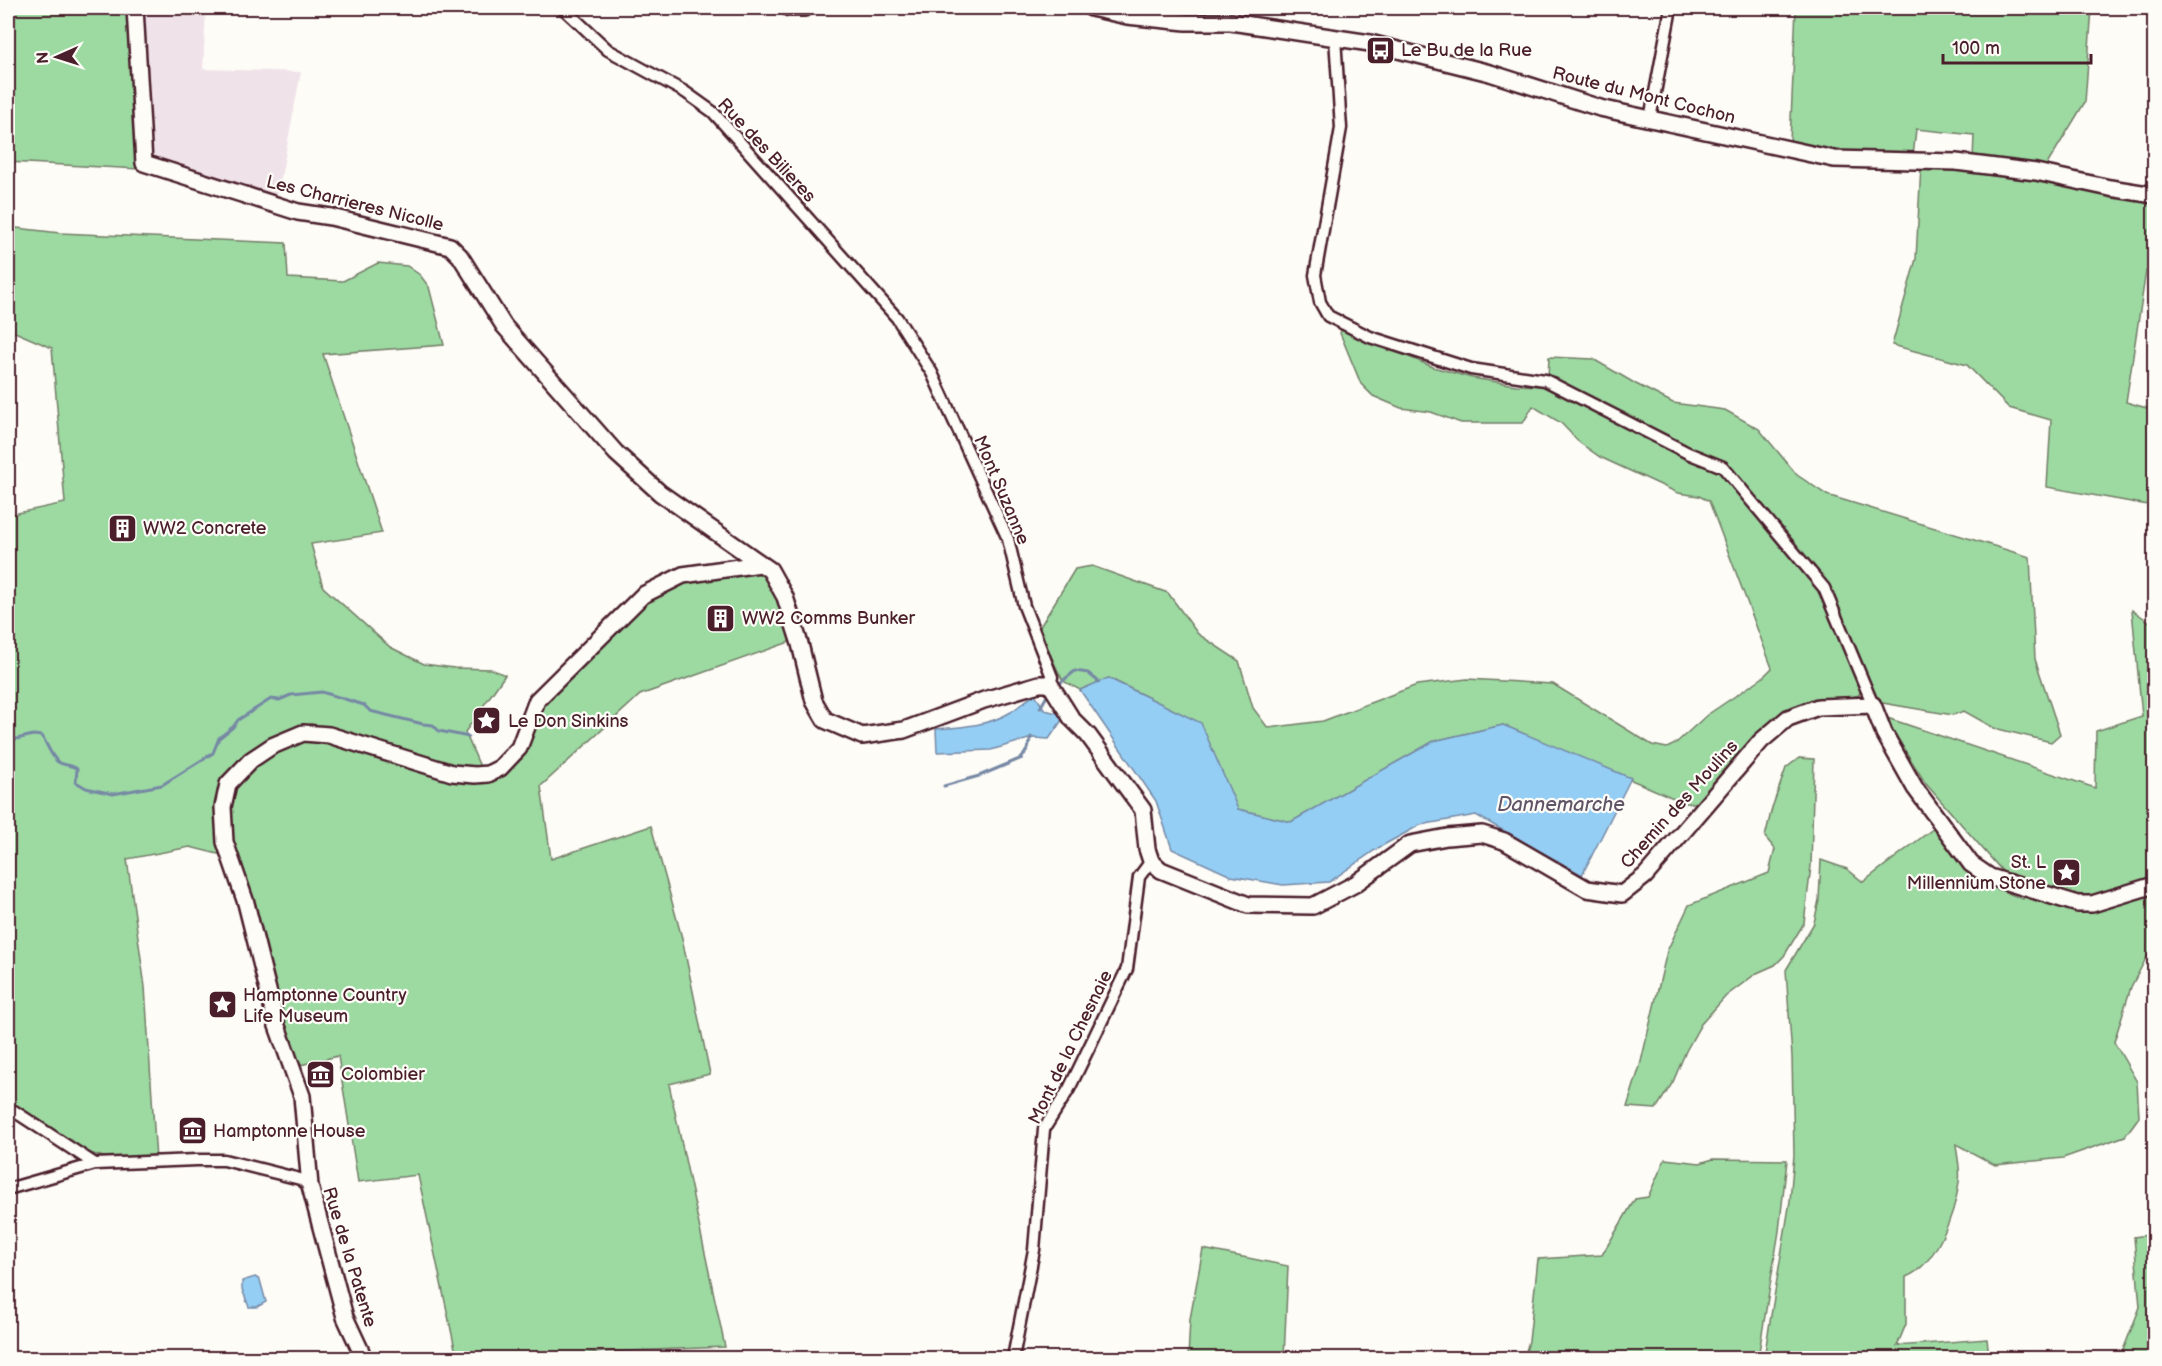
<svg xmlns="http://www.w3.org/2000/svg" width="2162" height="1366" font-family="'Balsamiq Sans',sans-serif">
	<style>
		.built { fill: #f0e2e9 }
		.green { fill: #9cdaa2; stroke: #737c66; stroke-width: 1.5 }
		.water { fill: #94cef4; stroke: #7688a4; stroke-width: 1.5 }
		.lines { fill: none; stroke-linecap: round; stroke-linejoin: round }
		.stream { stroke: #7688a4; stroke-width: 3 }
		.street-casing { stroke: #4a1f2b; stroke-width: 15 }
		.secondary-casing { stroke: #4a1f2b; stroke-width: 20 }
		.street { stroke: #fdfcf7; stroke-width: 10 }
		.secondary { stroke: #fdfcf7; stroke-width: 15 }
		.labels { text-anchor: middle; stroke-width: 4.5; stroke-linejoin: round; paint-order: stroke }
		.poi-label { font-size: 18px; fill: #4a1f2b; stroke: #fdfcf7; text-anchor: start }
		.street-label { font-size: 18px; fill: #4a1f2b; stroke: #fdfcf7 }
		.water-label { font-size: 20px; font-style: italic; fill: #605467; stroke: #fdfcf7 }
	</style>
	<rect width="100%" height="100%" fill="#fdfcf7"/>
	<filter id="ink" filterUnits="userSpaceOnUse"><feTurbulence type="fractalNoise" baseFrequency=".0167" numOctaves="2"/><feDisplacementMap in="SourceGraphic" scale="12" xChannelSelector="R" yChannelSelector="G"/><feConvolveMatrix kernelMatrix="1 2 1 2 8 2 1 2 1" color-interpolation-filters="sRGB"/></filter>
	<g filter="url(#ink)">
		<!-- built -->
		<polygon class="built" points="142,8 206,8 203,69 301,72 277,199 153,162 148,156"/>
		<!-- green -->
		<g class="green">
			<polygon points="8,8 131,8 139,169 8,162"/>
			<polygon points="1796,8 2092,8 2085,102 2045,168 1973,159 1974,135 1916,129 1913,157 1844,155 1790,142"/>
			<polygon points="1921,166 1969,167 2047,179 2154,202 2154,272 2146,271 2126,402 2150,409 2154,402 2154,506 2047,487 2051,420 2009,408 1967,365 1892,345 1916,259"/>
			<path d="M 8,227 L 60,233 L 286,243 L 288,278 L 343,281 L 378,263 L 407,266 L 420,275 L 429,287 L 444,345 L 323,354 L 382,533 L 311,544 L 323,587 L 390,647 L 424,664 L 454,668 L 491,669 L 505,675 L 465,732 L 481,769 L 455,769 L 336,730 L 311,724 L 295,729 L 263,742 L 237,764 L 219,786 L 216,807 L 222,855 L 190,847 L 127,859 L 145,987 L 156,1160 C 138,1159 117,1161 100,1156 C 65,1147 40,1117 8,1104 L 8,515 L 65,503 L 52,348 L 8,329 Z"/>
			<path d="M 1342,329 L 1349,330 L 1359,336 L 1433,367 L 1472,378 L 1516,385 L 1544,386 L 1685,456 L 1720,471 L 1819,589 L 1861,689 L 1859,695 C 1835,703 1810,703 1786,714 C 1751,730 1722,774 1697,803 L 1685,803 L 1503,725 L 1434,741 L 1291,822 L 1237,809 L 1200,723 L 1109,678 L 1080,690 L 1063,681 L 1038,630 L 1075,569 L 1092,566 L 1168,593 L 1198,634 L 1239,661 L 1253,708 L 1268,728 L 1323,721 L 1417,685 L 1467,679 L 1553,684 L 1652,745 L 1667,748 L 1675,744 L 1707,715 L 1762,678 L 1772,668 L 1709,501 L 1699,496 L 1678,493 L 1600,457 L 1580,443 L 1561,423 L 1533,406 L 1523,423 L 1461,423 L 1431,412 L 1401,408 L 1373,396 L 1361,384 L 1340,333 Z"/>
			<polygon points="1549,357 1593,359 1636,384 1673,403 1725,410 1759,429 1797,475 1827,495 2030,557 2035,659 2060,734 2051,742 1994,728 1964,711 1953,715 1877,702 1825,586 1725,465 1666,439 1548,378"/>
			<polygon points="759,568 767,573 795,640 640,695 541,786 551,859 651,826 682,938 710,1074 669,1084 725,1347 605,1352 544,1358 457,1358 418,1175 358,1182 338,1056 296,1066 269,965 230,837 229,803 238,783 275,749 304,740 325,739 495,776 539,706 647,600 688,579"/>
			<path d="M 2132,610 L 2154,625 L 2154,948 L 2151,949 L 2131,987 L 2114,1042 L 2137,1082 L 2139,1117 L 2125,1136 L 2063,1158 L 1995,1165 L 1956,1144 C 1957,1156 1961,1170 1959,1182 C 1955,1212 1937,1265 1906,1277 L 1906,1324 L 1897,1346 L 1987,1339 L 1989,1358 L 1764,1358 L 1790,1201 L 1794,1155 L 1792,1057 L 1786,970 L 1814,923 L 1819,900 L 1821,860 L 1847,869 L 1863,882 L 1934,828 L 1962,866 L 1975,880 L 2023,899 L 2029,880 L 2004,873 L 1926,784 L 1884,717 L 2095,788 L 2096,731 L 2142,716 Z"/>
			<polygon points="1799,758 1814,759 1811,866 1804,923 1784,956 1775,965 1757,973 1726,996 1701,1024 1686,1051 1673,1082 1656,1109 1627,1107 1640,1066 1667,951 1689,905 1769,873 1775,849 1765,837 1772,808 1786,768"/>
			<polygon points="1665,1159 1700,1163 1713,1159 1787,1160 1779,1231 1758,1358 1524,1358 1529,1341 1538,1259 1602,1255 1635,1199 1648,1197"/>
			<polygon points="2154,1234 2154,1358 2120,1358 2140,1307 2134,1237"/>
			<polygon points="1203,1249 1288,1266 1284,1358 1188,1358 1190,1319"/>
		</g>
		<!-- water -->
		<g class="water">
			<polygon points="1108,678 1201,723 1238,809 1291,822 1434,741 1503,725 1631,778 1582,875 1476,815 1420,825 1378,848 1329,882 1283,885 1231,876 1172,849 1156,801 1080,690"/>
			<path d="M 1035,695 L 1045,710 L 1061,714 L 1062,720 L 1049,739 L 1032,738 L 991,750 L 937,752 L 936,729 C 962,727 988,726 1011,712 C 1020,706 1025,700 1035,695 Z"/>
			<polygon points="255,1277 260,1280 266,1302 257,1307 249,1307 242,1289 242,1281"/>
		</g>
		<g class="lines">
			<!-- stream -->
			<g class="stream">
				<polyline points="1060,683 1075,671 1088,673 1099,682"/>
				<polyline points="1040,708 1048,694"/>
				<path d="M 8,741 L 33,735 L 42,736 C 47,744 51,756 58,762 C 64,766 71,764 77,769 L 76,782 L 86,788 L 113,794 L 162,785 L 213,753 L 219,738 L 233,727 L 238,720 L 271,699 L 279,700 L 291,695 L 322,692 L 364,705 L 370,711 L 423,724 L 433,725 L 439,731 L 469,737"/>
				<polyline points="944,786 979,776 1022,758 1028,748 1031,737"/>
			</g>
			<defs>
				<g id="street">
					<polyline points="563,8 608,50 685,92 713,112 897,318 932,373 1008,539 1024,606 1052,677 1050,684"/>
					<polyline points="1335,38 1341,128 1315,275 1320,302 1328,316 1370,337 1471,369 1545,380 1688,453 1723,467 1824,588 1873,705"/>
					<polyline points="1650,119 1671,8"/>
					<polyline points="8,1109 14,1111 95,1164"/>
					<polyline points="8,1189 95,1164 197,1160 224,1160 300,1179 310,1186"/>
					<polyline points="1013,1358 1034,1250 1044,1129 1069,1089 1127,969 1139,877 1151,861"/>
				</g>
				<g id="secondary">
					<polyline points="135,8 144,163 298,212 331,217 450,246 460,256 504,326 616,453 660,493 770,570 785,597 800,644 814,701 825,720 862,736 904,730 984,700 1039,684 1050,684 1072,719 1088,735 1143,810 1147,849 1151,861 1161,870 1248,905 1313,906 1355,884 1410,844 1447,837 1482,834 1504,841 1587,889 1622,894 1645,876 1761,741 1788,718 1818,707 1873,705 1884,733 1915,788 1971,864 1990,877 2078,904 2092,904 2154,885"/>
					<polyline points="789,8 805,8"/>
					<polyline points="1091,8 1127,16 1186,22 1231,22 1370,43 1490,73 1600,108 1834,159 1956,162 2036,172 2110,188 2154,195"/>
					<polyline points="364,1358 345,1317 310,1186 302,1096 277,1026 246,903 225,842 223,807 228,784 251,760 272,746 303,733 329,735 452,773 475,775 488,774 500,768 519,748 537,700 643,595 683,575 760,564"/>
				</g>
			</defs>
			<!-- street casing -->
			<use href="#street" class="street-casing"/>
			<!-- secondary casing -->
			<use href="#secondary" class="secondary-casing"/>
			<!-- street -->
			<use href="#street" class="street"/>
			<!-- secondary -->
			<use href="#secondary" class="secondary"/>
		</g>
	</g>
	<!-- icons -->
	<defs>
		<symbol id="bus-square" viewBox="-11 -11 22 22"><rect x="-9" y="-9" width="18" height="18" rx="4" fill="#4a1f2b" stroke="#fdfcf7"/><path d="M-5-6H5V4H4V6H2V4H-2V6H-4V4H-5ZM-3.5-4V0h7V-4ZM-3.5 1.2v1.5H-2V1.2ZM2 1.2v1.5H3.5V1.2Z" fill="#fff"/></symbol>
		<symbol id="building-square" viewBox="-11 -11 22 22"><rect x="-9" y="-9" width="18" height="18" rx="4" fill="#4a1f2b" stroke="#fdfcf7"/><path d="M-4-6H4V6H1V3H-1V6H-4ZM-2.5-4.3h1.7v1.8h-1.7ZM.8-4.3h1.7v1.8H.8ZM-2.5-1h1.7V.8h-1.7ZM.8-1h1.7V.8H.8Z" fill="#fff"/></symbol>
		<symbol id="sight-square" viewBox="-11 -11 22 22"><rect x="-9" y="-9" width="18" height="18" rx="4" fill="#4a1f2b" stroke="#fdfcf7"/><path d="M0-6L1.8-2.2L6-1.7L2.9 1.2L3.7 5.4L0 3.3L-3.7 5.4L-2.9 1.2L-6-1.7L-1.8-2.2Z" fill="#fff"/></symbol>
		<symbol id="museum-square" viewBox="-11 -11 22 22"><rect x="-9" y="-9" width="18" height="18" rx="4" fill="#4a1f2b" stroke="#fdfcf7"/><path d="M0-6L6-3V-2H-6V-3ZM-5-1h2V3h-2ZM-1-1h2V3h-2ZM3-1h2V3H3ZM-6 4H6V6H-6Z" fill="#fff"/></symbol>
	</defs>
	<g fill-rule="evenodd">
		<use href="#bus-square" x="1364" y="34" width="33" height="33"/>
		<use href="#building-square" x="106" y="512" width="33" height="33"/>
		<use href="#building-square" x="704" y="602" width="33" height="33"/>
		<use href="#sight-square" x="470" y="704" width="33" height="33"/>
		<use href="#sight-square" x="2050" y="856" width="33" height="33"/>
		<use href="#sight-square" x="206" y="988" width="33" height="33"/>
		<use href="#museum-square" x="304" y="1058" width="33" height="33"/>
		<use href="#museum-square" x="176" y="1114" width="33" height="33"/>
	</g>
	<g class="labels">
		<!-- poi labels -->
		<g class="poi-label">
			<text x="1401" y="56">Le Bu de la Rue</text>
			<text x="143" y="534">WW2 Concrete</text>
			<text x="742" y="624">WW2 Comms Bunker</text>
			<text x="508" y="727">Le Don Sinkins</text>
			<text x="2046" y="868" text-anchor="end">St. L<tspan x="2046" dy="21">Millennium Stone</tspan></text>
			<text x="243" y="1001">Hamptonne Country<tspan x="243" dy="21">Life Museum</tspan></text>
			<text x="341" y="1080">Colombier</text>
			<text x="213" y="1137">Hamptonne House</text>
		</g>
		<!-- street labels -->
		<g class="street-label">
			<text transform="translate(1644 95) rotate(14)" y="6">Route du Mont Cochon</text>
			<text transform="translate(767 150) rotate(47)" y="6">Rue des Bilieres</text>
			<text transform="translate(355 203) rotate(14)" y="6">Les Charrieres Nicolle</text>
			<text transform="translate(1002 490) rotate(67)" y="6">Mont Suzanne</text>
			<text transform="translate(1679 804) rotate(-48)" y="6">Chemin des Moulins</text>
			<text transform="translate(1070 1047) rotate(-64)" y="6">Mont de la Chesnaie</text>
			<text transform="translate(350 1257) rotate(73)" y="6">Rue de la Patente</text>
		</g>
		<!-- water labels -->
		<g class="water-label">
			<text x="1561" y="811">Dannemarche</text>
		</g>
	</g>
	<!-- margin -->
	<rect width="2162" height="1366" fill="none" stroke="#fdfcf7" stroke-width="30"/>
	<rect x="15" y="15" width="2132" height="1336" fill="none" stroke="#4a1f2b" stroke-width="2" filter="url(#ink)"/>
	<!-- north arrow -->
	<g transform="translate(57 57) rotate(267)" stroke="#fdfcf7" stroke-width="4.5" paint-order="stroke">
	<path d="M0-4.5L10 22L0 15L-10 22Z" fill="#4a1f2b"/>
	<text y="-9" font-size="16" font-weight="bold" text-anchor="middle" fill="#4a1f2b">N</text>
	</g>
	<!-- scale -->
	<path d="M1943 54v9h148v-9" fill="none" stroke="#4a1f2b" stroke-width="3"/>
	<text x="1952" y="54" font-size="18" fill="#4a1f2b" stroke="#fdfcf7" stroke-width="4.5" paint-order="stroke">100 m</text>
</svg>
